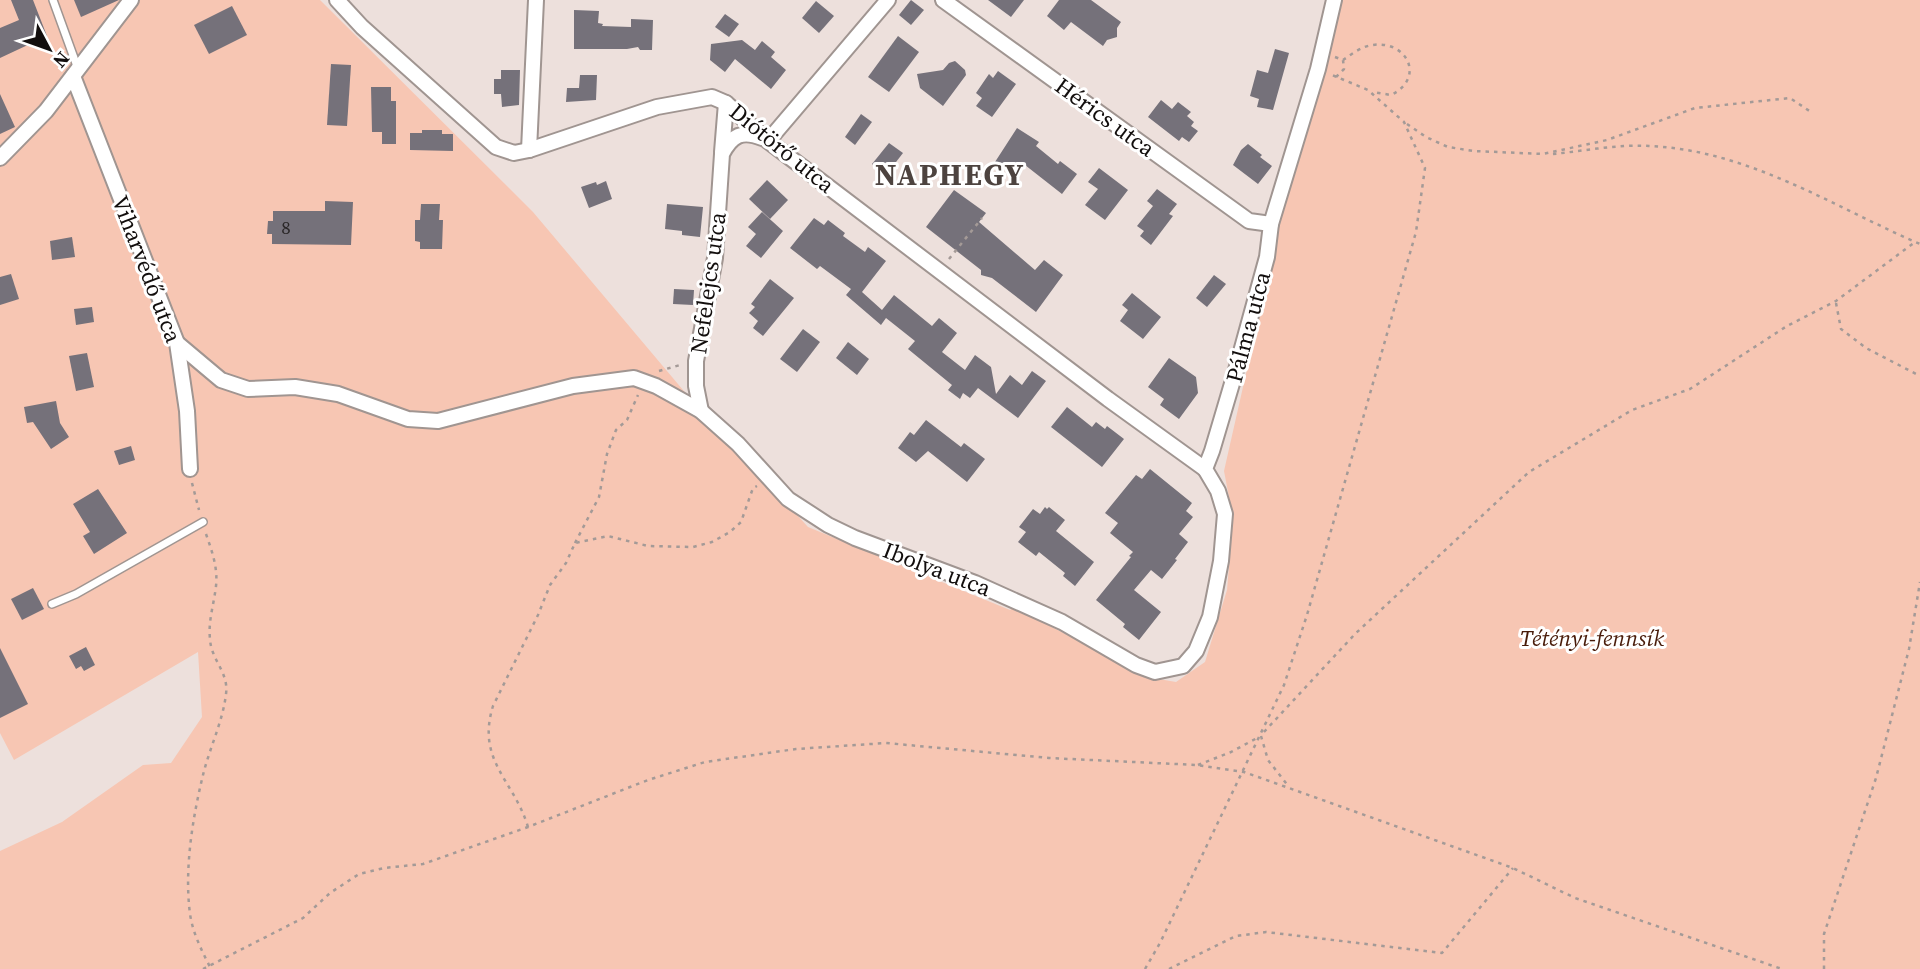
<svg xmlns="http://www.w3.org/2000/svg" width="1920" height="969" font-family="'Source Serif 4',serif">
	<style>
		.green { fill: #f7c6b3 }
		.building { fill: #75717a }
		.lines { fill: none; stroke-linecap: round; stroke-linejoin: round }
		.service-casing { stroke: #a09591; stroke-width: 10 }
		.minor-casing { stroke: #a09591; stroke-width: 18 }
		.path { stroke: #a49a97; stroke-width: 2.5; stroke-dasharray: 3.5 5; stroke-linecap: butt }
		.service { stroke: #fff; stroke-width: 7 }
		.minor { stroke: #fff; stroke-width: 14 }
		.labels { text-anchor: middle; stroke-width: 6; stroke-linejoin: round; paint-order: stroke }
		.number-label { font-size: 19px; fill: #2b2728 }
		.street-label { font-size: 23px; fill: #120e0d; stroke: #fff }
		.park-label { font-size: 23px; font-style: italic; fill: #481b09; stroke: #fff }
		.district-label { font-size: 30px; font-weight: bold; letter-spacing: 2px; fill: #4d433f; stroke: #fff }
	</style>
	<rect width="100%" height="100%" fill="#ede0dc"/>
	<!-- green -->
	<polygon class="green" points="0,0 320,0 533,212 683,390 808,527 1010,610 1014,607 1147,677 1176,682 1205,662 1227,590 1233,518 1224,471 1283,210 1342,0 1920,0 1920,969 0,969 0,851 62,822 143,765 171,763 202,717 198,652 14,760 0,733"/>
	<!-- building -->
	<g class="building">
		<polygon points="11,0 33,0 47,36 0,58 0,28 19,20"/>
		<polygon points="74,0 119,0 81,17"/>
		<polygon points="911,0 924,10 911,25 899,15"/>
		<polygon points="988,0 1024,0 1011,17"/>
		<polygon points="1059,0 1091,0 1121,22 1117,28 1117,37 1107,40 1103,46 1071,22 1064,30 1047,16"/>
		<polygon points="816,1 834,16 819,33 802,18"/>
		<polygon points="232,6 247,35 209,54 194,25"/>
		<polygon points="574,10 599,11 598,23 603,24 602,26 631,27 631,19 653,20 652,50 640,50 638,47 627,49 574,49"/>
		<polygon points="725,14 739,24 729,37 715,27"/>
		<polygon points="898,36 919,52 889,92 868,77"/>
		<polygon points="742,40 755,50 762,41 775,52 771,57 786,70 771,89 735,59 725,72 710,60 711,44"/>
		<polygon points="1275,49 1289,53 1273,110 1257,107 1259,99 1250,96 1257,70 1268,73"/>
		<polygon points="955,61 965,70 966,75 943,106 920,88 917,74 943,70 949,63"/>
		<polygon points="331,64 351,65 347,126 327,125"/>
		<polygon points="501,70 520,70 519,105 502,107 501,94 494,94 494,79 501,79"/>
		<polygon points="998,71 1016,84 992,117 976,106 982,98 976,93 989,74 993,78"/>
		<polygon points="580,75 597,75 596,100 566,102 567,88 579,88"/>
		<polygon points="371,87 391,87 391,101 396,101 396,144 382,144 382,132 372,132"/>
		<polygon points="0,94 15,127 0,134"/>
		<polygon points="1161,100 1172,109 1178,102 1191,112 1187,116 1194,122 1191,126 1198,131 1189,142 1182,137 1179,141 1148,117"/>
		<polygon points="861,114 872,122 855,145 845,137"/>
		<polygon points="1017,128 1039,142 1036,146 1058,164 1060,161 1077,174 1062,194 1025,165 1017,177 995,162"/>
		<polygon points="422,130 442,130 442,134 453,134 453,151 410,150 410,133 422,133"/>
		<polygon points="889,143 903,153 886,175 872,164"/>
		<polygon points="1248,144 1262,155 1260,157 1272,166 1258,184 1233,165 1241,150"/>
		<polygon points="1099,168 1128,190 1105,220 1085,205 1098,189 1088,182"/>
		<polygon points="767,180 788,200 770,219 749,199"/>
		<polygon points="606,181 612,199 589,208 581,187 596,182 597,185"/>
		<polygon points="1157,189 1177,204 1169,214 1173,216 1151,245 1140,236 1144,231 1137,226 1153,206 1147,201"/>
		<polygon points="954,190 986,213 979,222 1035,270 1044,260 1063,275 1036,312 992,278 981,275 981,270 926,227"/>
		<polygon points="325,201 353,202 351,245 272,244 272,234 267,234 268,221 273,221 273,211 325,211"/>
		<polygon points="421,204 440,204 439,220 443,220 442,249 420,249 420,242 415,241 415,220 420,220"/>
		<polygon points="667,204 703,207 700,237 682,235 682,231 665,229"/>
		<polygon points="762,212 783,231 761,258 746,246 756,234 748,227"/>
		<polygon points="814,218 824,225 828,220 845,233 843,236 865,252 868,247 886,261 862,292 882,310 894,295 932,326 939,318 957,333 942,352 965,370 975,355 991,367 996,394 1010,375 1022,385 1032,371 1046,381 1018,418 978,388 970,398 963,393 960,399 948,390 952,385 908,349 915,341 886,318 881,325 846,295 851,289 820,266 817,269 790,248"/>
		<polygon points="72,237 75,257 52,260 50,241"/>
		<polygon points="11,274 19,299 0,305 0,277"/>
		<polygon points="1214,275 1226,284 1207,307 1196,298"/>
		<polygon points="770,279 794,298 763,336 753,328 758,321 749,313 755,307 751,304"/>
		<polygon points="674,289 694,290 693,305 673,304"/>
		<polygon points="1132,293 1161,317 1143,339 1120,321 1128,310 1122,305"/>
		<polygon points="92,307 94,322 76,325 74,309"/>
		<polygon points="803,329 820,342 797,372 780,359"/>
		<polygon points="848,342 869,359 857,375 836,358"/>
		<polygon points="87,353 94,387 76,391 69,356"/>
		<polygon points="1169,358 1196,377 1198,393 1179,419 1160,405 1164,399 1148,387"/>
		<polygon points="56,401 60,423 69,437 51,449 33,422 27,423 24,407"/>
		<polygon points="1067,407 1092,427 1096,422 1105,429 1107,426 1124,439 1102,467 1051,427"/>
		<polygon points="926,420 961,447 964,443 985,459 967,482 928,451 916,462 898,448 910,432 914,435"/>
		<polygon points="131,446 135,460 119,465 114,451"/>
		<polygon points="1150,469 1192,503 1186,511 1193,517 1179,534 1188,542 1175,559 1177,560 1162,579 1151,570 1134,590 1161,612 1139,640 1123,627 1125,624 1096,600 1131,557 1129,556 1133,552 1110,533 1118,523 1105,513 1136,475 1142,479"/>
		<polygon points="98,489 127,533 94,554 83,536 90,532 73,504"/>
		<polygon points="1045,507 1047,509 1049,507 1065,520 1056,531 1094,562 1075,586 1063,576 1065,573 1039,552 1036,556 1018,542 1026,532 1019,527 1033,509 1040,514"/>
		<polygon points="33,588 44,609 22,620 11,599"/>
		<polygon points="86,647 95,665 84,671 81,666 76,669 69,656"/>
		<polygon points="0,648 28,704 0,718"/>
	</g>
	<g class="lines">
		<defs>
			<g id="service">
				<polyline points="53,0 78,69"/>
				<polyline points="52,604 76,594 203,522"/>
			</g>
			<g id="minor">
				<polyline points="337,0 362,27 496,147 514,153 529,150 657,107 712,97 726,103 768,141 1108,399 1205,469"/>
				<polyline points="943,0 1249,221 1271,224"/>
				<polyline points="73,76 177,343 187,411 190,469"/>
				<polyline points="768,141 888,0"/>
				<polyline points="529,150 536,0"/>
				<polyline points="722,152 726,103"/>
				<polyline points="0,158 46,111 131,0"/>
				<polyline points="177,343 221,380 248,389 295,387 338,394 408,419 438,421 573,386 634,378 656,386 701,411 738,444 788,499 828,525 855,538 975,583 1062,622 1136,665 1155,672 1183,666 1196,651 1210,617 1221,561 1225,514 1218,491 1205,469 1212,451 1236,370 1267,257 1271,224 1318,69 1334,0"/>
				<path d="M 701,411 L 696,386 L 696,361 L 715,258 L 722,154 C 732,135 742,130 762,138"/>
			</g>
		</defs>
		<!-- service casing -->
		<use href="#service" class="service-casing"/>
		<!-- minor casing -->
		<use href="#minor" class="minor-casing"/>
		<!-- path -->
		<g class="path">
			<polyline points="1335,57 1343,60 1344,69 1336,77"/>
			<path d="M 1343,60 C 1352,54 1362,46 1373,45 C 1407,40 1426,78 1391,95 L 1373,92"/>
			<polyline points="1407,124 1426,137 1448,147 1474,151 1543,154 1607,140 1695,108 1790,98 1811,112"/>
			<path d="M 1553,154 C 1584,151 1618,144 1649,146 C 1748,150 1832,206 1920,244"/>
			<polyline points="949,259 982,218"/>
			<polyline points="1836,303 1841,329 1866,348 1920,376"/>
			<polyline points="659,371 680,365"/>
			<polyline points="192,483 199,510"/>
			<path d="M 206,534 C 212,551 218,568 216,586 C 214,604 208,621 210,639 C 211,660 229,672 226,694 C 223,720 211,745 204,771 C 193,815 184,868 190,914 C 193,934 202,951 211,969"/>
			<polyline points="575,543 599,497 607,454 616,430 627,420 638,395"/>
			<polyline points="1264,732 1355,634 1529,472 1632,410 1690,389 1787,326 1836,301 1915,242"/>
			<polyline points="1261,736 1268,760 1289,787"/>
			<polyline points="1198,765 1231,752 1259,737"/>
			<path d="M 528,827 C 514,780 476,761 493,706 L 538,615 L 550,585 L 566,563 L 575,543 L 608,536 L 648,546 L 693,547 L 712,542 L 730,532 L 741,522 L 753,488 L 757,486"/>
			<polyline points="203,969 303,918 330,893 359,874 384,868 423,864 528,827 648,780 705,762 796,749 886,743 1049,758 1197,765 1244,772 1513,868 1575,898 1782,969"/>
			<polyline points="1145,969 1160,943 1284,685 1307,615 1416,232 1425,168 1404,122 1368,90 1332,75"/>
			<polyline points="1169,969 1236,936 1266,932 1442,953 1513,868"/>
			<polyline points="1824,969 1824,934 1876,778 1909,649 1920,582"/>
		</g>
		<!-- service -->
		<use href="#service" class="service"/>
		<!-- minor -->
		<use href="#minor" class="minor"/>
	</g>
	<g class="labels">
		<!-- number labels -->
		<g class="number-label">
			<text x="286" y="234">8</text>
		</g>
		<!-- street labels -->
		<g class="street-label">
			<text transform="translate(1105 117) rotate(36)" y="8">Hérics utca</text>
			<text transform="translate(782 148) rotate(39)" y="8">Diótörő utca</text>
			<text transform="translate(147 269) rotate(69)" y="8">Viharvédő utca</text>
			<text transform="translate(708 283) rotate(-82)" y="8">Nefelejcs utca</text>
			<text transform="translate(1248 327) rotate(-75)" y="8">Pálma utca</text>
			<text transform="translate(937 569) rotate(21)" y="8">Ibolya utca</text>
		</g>
		<!-- park labels -->
		<g class="park-label">
			<text x="1592" y="646">Tétényi-fennsík</text>
		</g>
		<!-- district labels -->
		<g class="district-label">
			<text x="950" y="185">NAPHEGY</text>
		</g>
	</g>
	<!-- north arrow -->
	<g transform="translate(49 49) rotate(131)" stroke="#ffffff" stroke-width="5" paint-order="stroke">
	<path d="M0-5L12 26L0 18L-12 26Z" fill="#120e0d"/>
	<text y="-10" font-size="19" font-weight="bold" text-anchor="middle" fill="#120e0d">N</text>
	</g>
</svg>
